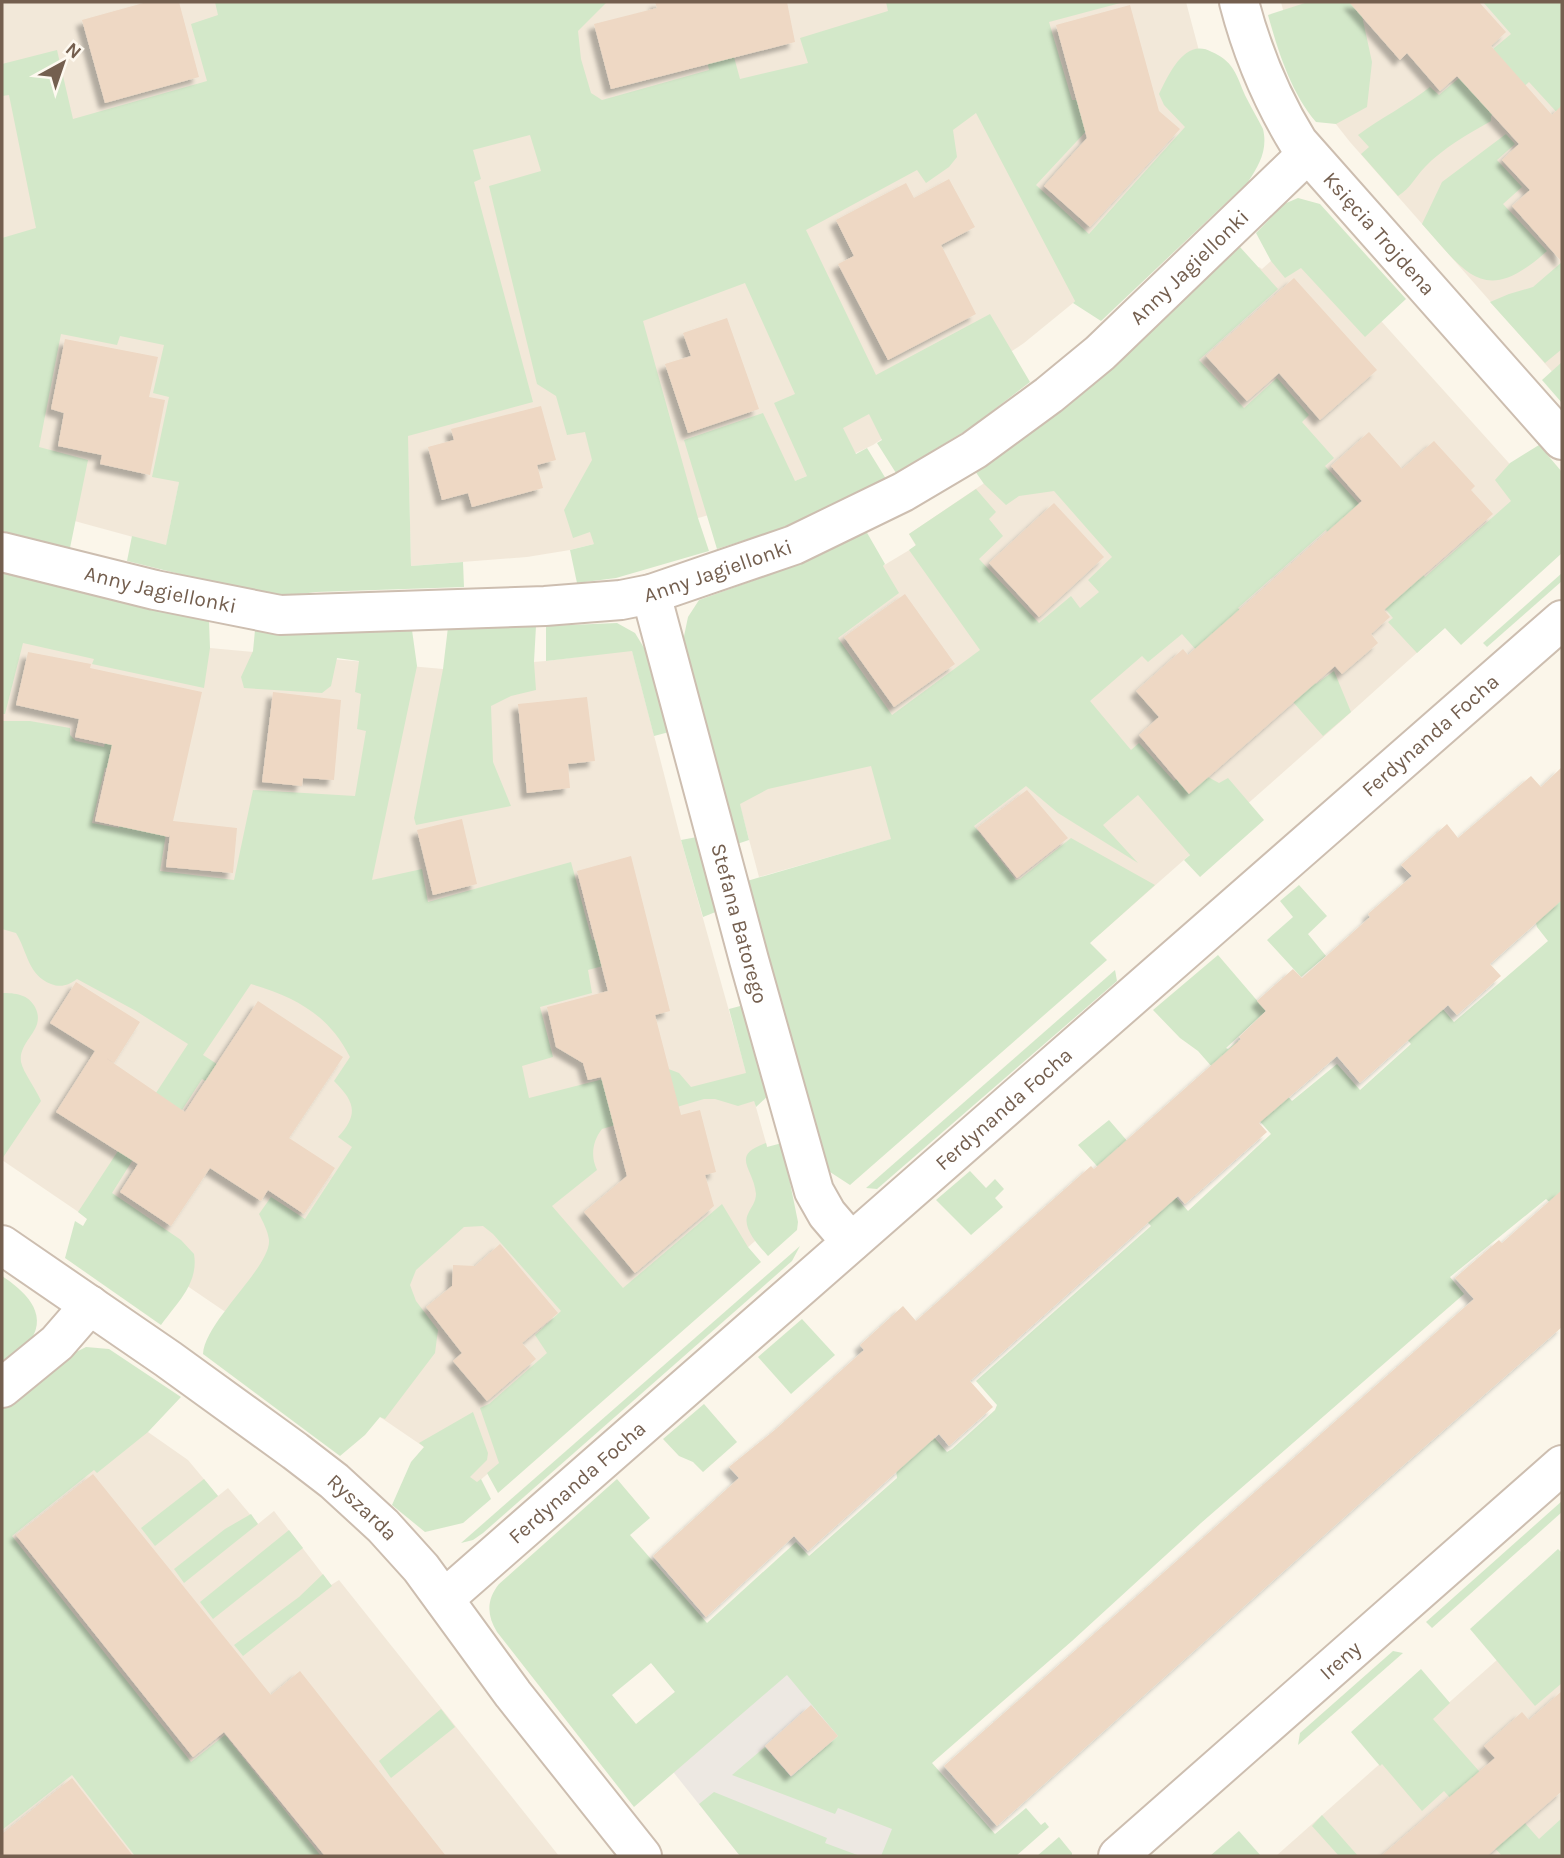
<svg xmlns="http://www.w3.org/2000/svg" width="1564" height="1858" font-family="Karla,sans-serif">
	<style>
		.residential { fill: #f2e8d9 }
		.industrial { fill: #ede8e2 }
		.green { fill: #d3e8c9; fill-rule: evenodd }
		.building { fill: #eed8c4; filter: url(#shadow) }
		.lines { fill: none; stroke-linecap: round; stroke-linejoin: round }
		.minor-casing { stroke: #cdbeb0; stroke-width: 42 }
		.minor { stroke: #fff; stroke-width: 38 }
		.labels { text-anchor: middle; stroke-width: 5; stroke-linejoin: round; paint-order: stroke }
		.street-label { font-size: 21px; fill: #745f4f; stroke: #fef9f0 }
	</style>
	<defs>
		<filter id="shadow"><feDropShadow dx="-6" dy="6" stdDeviation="2" flood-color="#0004"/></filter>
	</defs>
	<rect width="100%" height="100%" fill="#fbf6ea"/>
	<!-- residential -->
	<g class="residential">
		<polygon points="2,2 1186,2 1222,137 1147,227 1073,303 1024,343 873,445 807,476 737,506 702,517 570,550 527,557 411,566 401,168 235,210 166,546 38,511 2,495"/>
		<polygon points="1281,2 1562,2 1562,383 1350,142 1301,80"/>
		<polygon points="1311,243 1562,522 1339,723 1100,934 1016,880 974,827 892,839 759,877 695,637 876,570 916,546 909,534 1088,413 1259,267 1262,269 1271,261"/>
		<polygon points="2,593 210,648 443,669 546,661 632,650 681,840 786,1214 477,1483 2,1160"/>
		<polygon points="2,1430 148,1432 188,1460 218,1496 228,1488 258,1524 274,1511 331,1585 339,1580 559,1856 2,1856"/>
		<polygon points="1562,1604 1562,1856 1276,1856 1541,1621"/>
	</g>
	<!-- industrial -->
	<polygon class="industrial" points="775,1606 971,1856 740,1856 636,1725"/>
	<!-- green -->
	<g class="green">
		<path d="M 215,2 L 607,2 L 578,31 L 581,59 L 591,93 L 602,100 L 709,70 L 694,2 L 719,2 L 740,79 L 808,63 L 800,38 L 888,11 L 886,2 L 1124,2 L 1049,22 L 1072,100 L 1081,100 L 1090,127 L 1036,185 L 1089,234 L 1185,127 L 1164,105 L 1159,94 C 1169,74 1185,37 1212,52 C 1221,56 1228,61 1233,69 C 1239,78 1242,90 1247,99 C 1252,109 1258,119 1263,129 C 1268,150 1259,165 1248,182 L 1101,321 L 1073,303 L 1075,301 L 976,113 L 953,130 L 957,157 L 949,167 L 926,183 L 917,170 L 806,230 L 876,375 L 990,314 L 1030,382 L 970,428 L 896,473 L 877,443 L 882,440 L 869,414 L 843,428 L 856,454 L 867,448 L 886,479 L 780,529 L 717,549 L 684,440 L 763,413 L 795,481 L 807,476 L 774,403 L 795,394 L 745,283 L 643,321 L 698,518 L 709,551 L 616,578 L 577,583 L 570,550 L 594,544 L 590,532 L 573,538 L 564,510 L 592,460 L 585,432 L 567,435 L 556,396 L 537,384 L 489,186 L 541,171 L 530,135 L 473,150 L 481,179 L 474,182 L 533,402 L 408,436 L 411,566 L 463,562 L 464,587 L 316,592 L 285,596 L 253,592 L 127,561 L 132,536 L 166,545 L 179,482 L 152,477 L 169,397 L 153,393 L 164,345 L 120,336 L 117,345 L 61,334 L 39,447 L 88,460 L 70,548 L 2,531 L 2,238 L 36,228 L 9,95 L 2,96 L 2,64 L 57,50 L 73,119 L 207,81 L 191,24 L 218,15 Z"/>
		<path d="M 1308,2 L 1379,2 L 1362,16 L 1372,62 L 1367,107 L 1336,124 L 1316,122 C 1291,93 1278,51 1268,15 Z"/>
		<path d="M 1483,2 L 1562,2 L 1562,118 L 1529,82 L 1491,116 L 1491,121 C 1468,134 1443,148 1425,167 C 1415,177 1411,188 1398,196 L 1361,154 L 1369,147 L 1358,135 C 1381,118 1407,105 1430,87 L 1439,95 L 1459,78 L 1497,55 L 1493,49 L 1511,34 Z"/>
		<path d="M 1506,134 L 1515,144 L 1497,160 L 1522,187 L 1503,204 L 1547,251 C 1484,308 1466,273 1422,224 L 1442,182 Z"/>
		<polygon points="1298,198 1320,204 1406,299 1365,337 1301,268 1285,278 1271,261 1256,233 1284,204"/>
		<polygon points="1240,247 1278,289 1199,360 1244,408 1277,378 1309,415 1302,422 1334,458 1325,466 1425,577 1511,501 1495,480 1510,463 1539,445 1562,472 1562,553 1461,645 1445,628 1417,653 1388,622 1393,618 1366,586 1371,581 1326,530 1238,608 1282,658 1288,653 1316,684 1334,671 1351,712 1323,736 1279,686 1205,660 1182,634 1148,662 1142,656 1090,701 1131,750 1139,743 1174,781 1196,763 1208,777 1219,783 1228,778 1264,820 1200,877 1184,860 1190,855 1138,795 1103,825 1138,863 1058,813 1026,786 974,826 1016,880 1020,879 1071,838 1155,885 1090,943 1107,960 850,1185 830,1172 825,1165 747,881 891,839 871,766 768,789 740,804 749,840 737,844 683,641 688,617 699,600 772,574 866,531 885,564 883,566 899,593 838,638 892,715 980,650 909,550 916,545 909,534 976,489 996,512 989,519 1003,536 979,559 1039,623 1071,596 1080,608 1099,592 1088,580 1112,557 1054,491 1019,496 1006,505 984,484 975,471 1106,372"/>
		<polygon points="1562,262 1562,349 1545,363 1490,302 1509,294 1533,287"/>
		<polygon points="1562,362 1562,403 1542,380"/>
		<polygon points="2,572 209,621 210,648 204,688 92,664 94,659 23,643 5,714 2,714"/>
		<polygon points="1562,573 1562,581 1487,647 1483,643"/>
		<polygon points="617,623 635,633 649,656 669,732 654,736 632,651 546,661 546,626"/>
		<polygon points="536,626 534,662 536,690 511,696 491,706 493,762 511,806 416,825 414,818 443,669 448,627"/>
		<path d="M 255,630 L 274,633 L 412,630 L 417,666 L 372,880 L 422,869 L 428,902 L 571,862 L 592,940 L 644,926 L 651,953 L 588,970 L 592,993 L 540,1007 L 553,1057 L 522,1066 L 529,1098 L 658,1065 L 679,1073 L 691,1087 L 746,1073 L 729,1009 L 744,1005 L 770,1094 L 756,1107 L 754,1101 L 738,1106 L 715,1099 L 704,1099 L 602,1129 C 593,1140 590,1156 597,1170 L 552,1206 L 623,1288 L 722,1204 L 748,1247 L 761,1262 L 498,1493 L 487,1473 L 499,1463 L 480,1408 L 489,1404 L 547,1353 L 535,1335 L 561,1311 L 493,1234 L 483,1226 L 464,1227 L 416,1270 L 410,1285 L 416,1301 L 438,1330 L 435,1353 L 385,1419 L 380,1417 L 365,1435 L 340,1456 L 203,1354 C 205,1321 271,1267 269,1240 C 268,1231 263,1222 259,1214 L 271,1197 L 305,1219 L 352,1147 L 338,1137 C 359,1114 355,1102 334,1081 L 350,1057 C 328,1014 295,997 251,984 L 203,1055 L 228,1071 L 217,1087 L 202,1079 L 162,1141 L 149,1134 L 112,1193 L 181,1240 L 194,1254 C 199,1283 177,1303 161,1325 L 65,1258 L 75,1221 L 83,1226 L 87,1219 L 78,1212 L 188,1044 L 136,1011 L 77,979 C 69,985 61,988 51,984 C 28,975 28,953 16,933 L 2,929 L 2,721 L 30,721 L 70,728 L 70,735 L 76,741 L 104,747 L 111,719 L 169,815 L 160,871 L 234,880 L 253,790 L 355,796 L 366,731 L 357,729 L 361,694 L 355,692 L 359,661 L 337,658 L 331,686 L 322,693 L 244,688 L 241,677 L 253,651 ZM 105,768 L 132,774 L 119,828 L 92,823 Z"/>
		<polygon points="697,837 718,911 703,917 681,840"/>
		<polygon points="1299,885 1327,916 1308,934 1326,956 1301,977 1267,940 1293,917 1280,901"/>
		<path d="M 1562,894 L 1562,1210 L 1560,1212 L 1546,1199 L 1450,1277 L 1464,1294 L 1201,1523 L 1072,1641 L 932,1763 L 995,1834 L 1026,1808 L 1041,1825 L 1045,1822 L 1049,1827 L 1016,1856 L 881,1856 L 892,1829 L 838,1808 L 835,1814 L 732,1775 L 765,1747 L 791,1777 L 838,1736 L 787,1675 L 634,1807 L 497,1632 C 487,1616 486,1600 499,1584 L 617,1479 L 650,1518 L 630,1535 L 707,1623 L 796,1542 L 809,1556 L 897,1478 L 896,1469 L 925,1427 L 947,1452 L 952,1449 L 995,1410 L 997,1405 L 976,1381 L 1151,1226 L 1078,1145 L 1109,1120 L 1188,1211 L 1271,1134 L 1198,1051 L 1180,1038 L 1153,1010 L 1218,955 L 1266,1011 L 1226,1048 L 1228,1049 L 1238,1041 L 1292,1101 L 1337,1064 L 1360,1090 L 1411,1044 L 1387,1017 L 1423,986 L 1454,1022 L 1548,941 L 1537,927 L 1535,919 ZM 651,1663 L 675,1692 L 636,1724 L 612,1695 Z"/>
		<polygon points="1115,970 1117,981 877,1189 866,1188"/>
		<path d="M 2,993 C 15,993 28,994 35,1007 C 47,1030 18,1040 21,1062 C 23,1072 36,1089 41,1101 L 2,1159 Z"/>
		<path d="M 766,1143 L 767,1147 L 782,1143 L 798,1222 L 797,1230 L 768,1256 C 760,1247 741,1228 748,1214 C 751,1207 756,1202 756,1194 C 754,1168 729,1156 766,1143 Z"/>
		<polygon points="970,1171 986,1188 995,1179 1004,1189 995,1198 1003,1207 971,1235 936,1200"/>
		<polygon points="800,1246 792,1261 483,1533 473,1540 461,1543"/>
		<path d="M 2,1276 C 23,1290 49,1312 31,1340 C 25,1350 11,1359 2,1367 Z"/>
		<polygon points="802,1319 835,1355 791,1394 758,1357"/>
		<polygon points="86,1347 109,1349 181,1397 148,1432 97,1473 94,1470 12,1536 191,1762 225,1735 321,1856 135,1856 72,1775 2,1830 2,1409 72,1354"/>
		<polygon points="704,1404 737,1442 703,1472 693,1462 679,1456 663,1439"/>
		<polygon points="473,1412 488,1453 487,1460 470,1477 477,1482 481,1479 491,1499 463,1523 425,1532 392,1505 411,1462 424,1447 419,1443"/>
		<polygon points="204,1479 218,1496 155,1546 141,1528"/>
		<polygon points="1562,1501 1562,1512 1432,1628 1426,1622"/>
		<polygon points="251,1514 258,1524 184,1583 174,1569 225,1529"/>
		<polygon points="289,1530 303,1548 213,1619 200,1602"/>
		<polygon points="1558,1549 1562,1553 1562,1683 1535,1706 1470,1629"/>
		<polygon points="323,1574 332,1586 243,1656 234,1645 299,1597"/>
		<polygon points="1393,1651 1403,1653 1298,1745 1300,1733"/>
		<polygon points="1421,1669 1450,1703 1433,1719 1539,1839 1562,1818 1562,1856 1502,1856 1444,1791 1422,1811 1382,1764 1380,1766 1351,1732"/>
		<polygon points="441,1709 455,1727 391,1778 379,1761"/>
		<polygon points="714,1792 827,1838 825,1843 860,1856 740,1856 699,1804"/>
		<polygon points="1322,1815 1358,1856 1339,1856 1312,1826"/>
		<polygon points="1239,1831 1261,1856 1210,1856"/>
		<polygon points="1059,1837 1072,1853 1072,1856 1037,1856"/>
	</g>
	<!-- building -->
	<g class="building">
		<polygon points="147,2 179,2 199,77 105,103 82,20"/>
		<polygon points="655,2 787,2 795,42 611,89 594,24 657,8"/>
		<polygon points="1349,2 1479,2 1506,32 1491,46 1552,115 1562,105 1562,262 1512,206 1530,190 1502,160 1519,144 1457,76 1440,91 1407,53 1400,60"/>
		<polygon points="1130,5 1159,111 1180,129 1090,227 1044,186 1087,138 1056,25"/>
		<polygon points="949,179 975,227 941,245 976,314 888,360 838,264 854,256 836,220 906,183 914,198"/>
		<polygon points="1294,278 1377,370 1320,420 1279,373 1247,401 1206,356"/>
		<polygon points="727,318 759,409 688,433 665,364 691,356 683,333"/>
		<polygon points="65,339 158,357 149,397 165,400 150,475 100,464 102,455 58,446 64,413 51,409"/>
		<polygon points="541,406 556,460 537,465 543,488 472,507 468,493 442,500 428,447 454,440 451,429"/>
		<polygon points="1369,432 1402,469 1434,441 1475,486 1471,490 1493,514 1384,610 1390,617 1371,634 1378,643 1342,674 1335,666 1189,794 1139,735 1159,717 1136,691 1183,649 1188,655 1362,501 1331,466"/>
		<polygon points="1054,503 1104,557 1039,617 989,563"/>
		<polygon points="905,594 955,664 894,707 844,637"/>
		<polygon points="28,652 91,664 90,668 202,692 173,821 237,828 233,873 166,867 170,835 169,837 95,821 112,745 75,737 79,719 16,705"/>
		<polygon points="273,692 341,700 334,780 303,778 302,786 262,782"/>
		<polygon points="587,697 595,761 568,764 570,788 527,793 518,704"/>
		<polygon points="1562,767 1562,900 1490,964 1501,976 1457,1015 1448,1005 1360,1083 1337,1056 1259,1123 1267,1132 1185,1204 1178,1196 970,1381 993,1407 949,1446 939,1434 808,1551 794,1536 706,1617 653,1556 739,1478 729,1467 776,1429 864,1350 860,1345 903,1306 916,1321 1091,1166 1094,1169 1241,1039 1239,1037 1266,1011 1257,1001 1293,969 1302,978 1370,917 1368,914 1412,876 1401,865 1447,824 1458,838 1531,776 1541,787"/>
		<polygon points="1027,790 1068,838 1017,878 977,828"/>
		<polygon points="462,819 477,884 433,895 417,830"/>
		<polygon points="631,856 670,1011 655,1015 681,1115 700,1110 716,1172 705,1175 714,1206 635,1273 584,1212 627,1176 601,1077 588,1080 583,1063 556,1047 547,1007 608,991 577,871"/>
		<polygon points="76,982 140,1022 114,1063 106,1058 185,1112 258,1001 343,1057 289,1138 335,1168 304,1214 268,1190 261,1201 210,1168 171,1226 120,1192 138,1164 56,1112 95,1051 50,1023"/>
		<polygon points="1562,1190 1562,1327 1375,1490 997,1826 944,1766 1474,1299 1455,1278 1499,1240 1502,1243"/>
		<polygon points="500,1244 558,1313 522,1343 536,1359 487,1401 453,1361 462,1353 426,1307 452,1286 453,1265 475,1266"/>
		<polygon points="93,1474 271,1695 300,1671 446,1856 325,1856 224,1732 193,1757 16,1535"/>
		<polygon points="1562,1691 1562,1791 1487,1856 1381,1856 1495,1758 1484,1746 1522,1712 1529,1720"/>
		<polygon points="811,1705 838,1736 791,1776 765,1746"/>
		<polygon points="72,1778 133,1856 2,1856 2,1834"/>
	</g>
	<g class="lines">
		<defs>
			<g id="minor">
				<path id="s1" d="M 1239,2 C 1252,52 1271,98 1298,142 L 1562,440"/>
				<path id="s2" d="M 2,552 L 155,590 L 280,615 L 545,606 L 621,600 L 651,594 L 794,545 L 903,492 L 974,450 L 1049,395 L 1100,353 L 1307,154"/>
				<path id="s3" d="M 651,594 L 749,960 L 814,1191 L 827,1214 L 851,1242"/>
				<path id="s4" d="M 2,1245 L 168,1359 L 295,1451 L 334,1481 L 383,1526 L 421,1568 L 513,1694 L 642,1856"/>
				<polyline points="2,1388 57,1343 90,1305"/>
				<path id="s5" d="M 444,1599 L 1562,620"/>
				<path id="s6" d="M 1118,1856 L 1562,1465"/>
			</g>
		</defs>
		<!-- minor casing -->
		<use href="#minor" class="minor-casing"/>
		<!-- minor -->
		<use href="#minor" class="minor"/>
	</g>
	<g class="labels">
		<!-- street labels -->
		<g class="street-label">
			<text dy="7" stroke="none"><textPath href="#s1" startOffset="275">Księcia Trojdena</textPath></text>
			<text dy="7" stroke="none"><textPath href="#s2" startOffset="1295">Anny Jagiellonki</textPath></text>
			<text dy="7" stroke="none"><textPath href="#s2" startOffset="728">Anny Jagiellonki</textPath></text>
			<text dy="7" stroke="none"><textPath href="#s2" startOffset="163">Anny Jagiellonki</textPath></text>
			<text dy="7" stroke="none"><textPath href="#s5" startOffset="1311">Ferdynanda Focha</textPath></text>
			<text dy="7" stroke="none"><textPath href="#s3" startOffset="341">Stefana Batorego</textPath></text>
			<text dy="7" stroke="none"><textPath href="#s5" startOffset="744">Ferdynanda Focha</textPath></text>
			<text dy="7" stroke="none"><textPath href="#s5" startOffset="177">Ferdynanda Focha</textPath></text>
			<text dy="7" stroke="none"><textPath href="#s4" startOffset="446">Ryszarda</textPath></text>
			<text dy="7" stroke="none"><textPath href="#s6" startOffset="296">Ireny</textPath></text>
		</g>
	</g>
	<!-- border -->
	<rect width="1564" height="1858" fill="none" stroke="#745f4f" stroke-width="7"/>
	<!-- north arrow -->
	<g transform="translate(63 63) rotate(40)" stroke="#fef9f0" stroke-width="5" paint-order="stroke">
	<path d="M0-5L12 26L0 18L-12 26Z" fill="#745f4f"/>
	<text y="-10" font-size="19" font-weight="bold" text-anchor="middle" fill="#745f4f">N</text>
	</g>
</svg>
